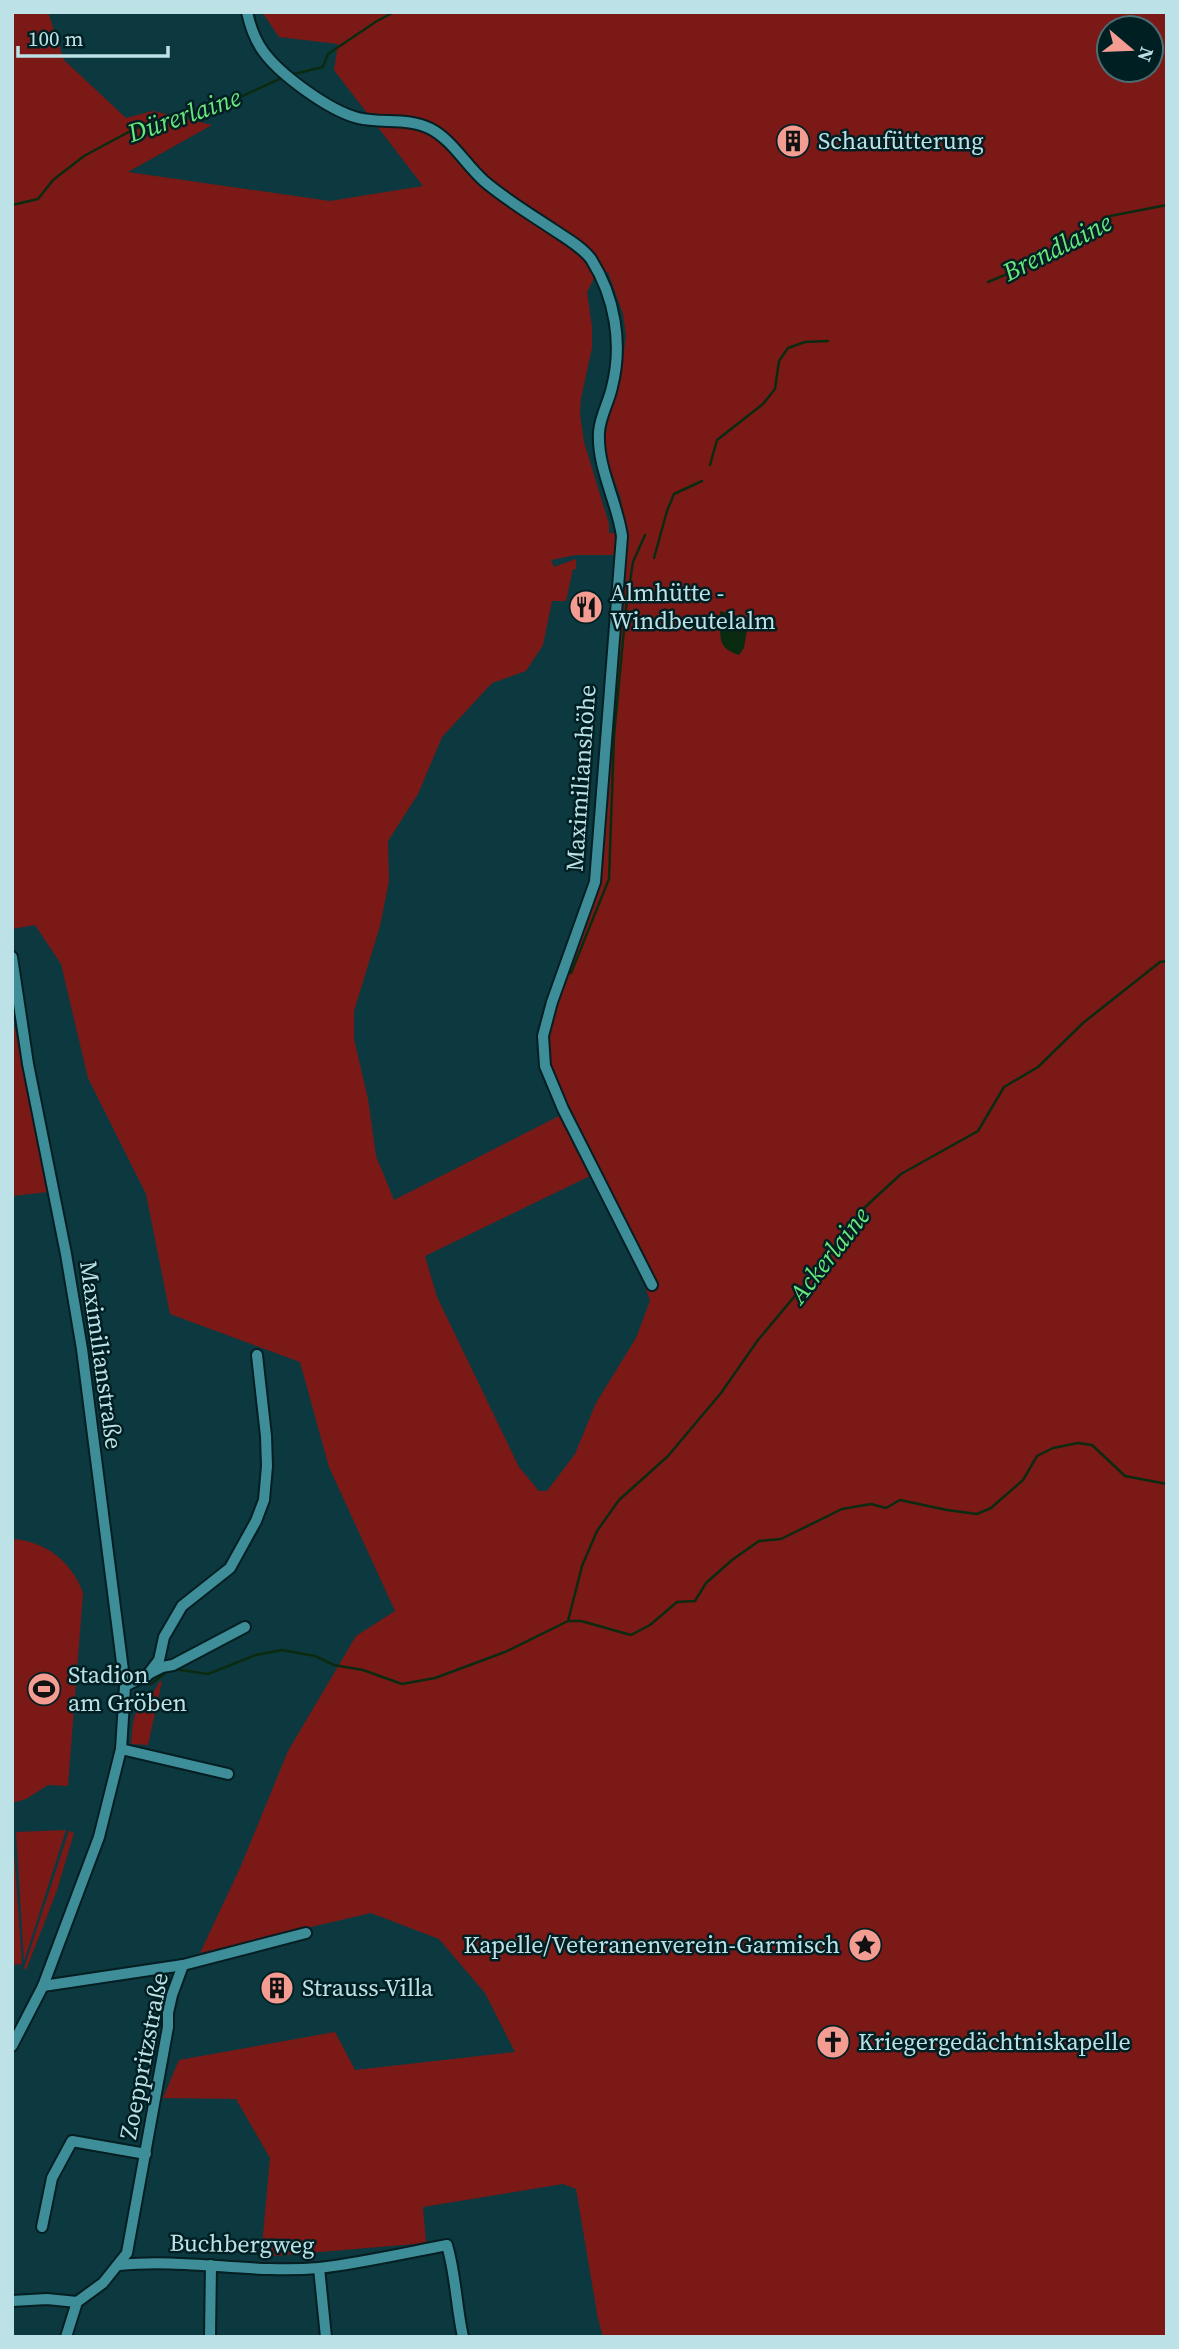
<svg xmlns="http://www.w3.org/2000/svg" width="1179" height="2349" font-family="'Source Serif 4',serif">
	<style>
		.green { fill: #7b1917; fill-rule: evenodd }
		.water { fill: #0b2b11 }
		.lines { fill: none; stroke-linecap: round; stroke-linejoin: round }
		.stream { stroke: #0b2b11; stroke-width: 2.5 }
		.street-casing { stroke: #051e22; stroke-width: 14 }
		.street { stroke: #3d8e98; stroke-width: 10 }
		.labels { text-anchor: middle; stroke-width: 5; stroke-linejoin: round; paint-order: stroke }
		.poi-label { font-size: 24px; fill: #bce1e6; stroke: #001f23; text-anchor: start }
		.street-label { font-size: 24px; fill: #bce1e6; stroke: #001f23 }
		.water-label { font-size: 26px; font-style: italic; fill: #6ae67d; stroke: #001f23 }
	</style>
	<rect width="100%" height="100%" fill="#0c393f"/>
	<!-- green -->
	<g class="green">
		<path d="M 12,12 L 48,12 L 64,60 L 126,118 L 153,111 L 212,125 L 128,172 L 330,201 L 423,186 L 334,70 L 338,44 L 279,37 L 262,12 L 1167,12 L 1167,2337 L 603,2337 L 598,2319 L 576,2189 L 563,2184 L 423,2207 L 426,2243 L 261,2257 L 270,2158 L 236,2099 L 163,2098 L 179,2060 L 335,2032 L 355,2070 L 515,2052 L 485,1993 L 439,1939 L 371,1913 L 200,1953 L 240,1868 L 288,1751 L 356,1636 L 395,1611 L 329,1467 L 300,1362 L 170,1314 L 146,1194 L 88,1078 L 61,964 L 35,925 L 12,929 ZM 1109,28 L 1151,28 L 1151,70 L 1109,70 ZM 608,272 L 623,314 L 626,336 L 621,375 L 608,417 L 605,442 L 608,462 L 621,499 L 627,546 L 614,669 L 596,893 L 558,992 L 553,1023 L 538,1047 L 540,1063 L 559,1116 L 394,1200 L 376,1156 L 368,1099 L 354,1039 L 354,1011 L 380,926 L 389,881 L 388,841 L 418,794 L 442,737 L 492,683 L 526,671 L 543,645 L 552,601 L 566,601 L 573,569 L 576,569 L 576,559 L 554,567 L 551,560 L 576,555 L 616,555 L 618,533 L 609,533 L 609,524 L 584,442 L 580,414 L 581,398 L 592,348 L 592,327 L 587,292 L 594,278 ZM 592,1175 L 641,1274 L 650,1301 L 636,1338 L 596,1403 L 575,1454 L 547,1491 L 539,1491 L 519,1467 L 437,1297 L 425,1256 Z"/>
		<polygon points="12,1014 48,1192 12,1196"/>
		<path d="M 12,1539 C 46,1541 72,1562 83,1593 L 68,1786 L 48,1785 L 26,1799 L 12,1803 Z"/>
		<path d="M 162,1681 L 148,1745 L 131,1744 C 132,1736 132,1723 135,1715 C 139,1705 154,1696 159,1682 Z"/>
		<polygon points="12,1823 22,1964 12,1965"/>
		<polygon points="66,1830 24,1961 16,1832"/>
		<polygon points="69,1831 74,1833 57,1890 26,1970 24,1968"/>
	</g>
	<!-- water -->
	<path class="water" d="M 720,611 L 737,616 L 747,630 L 744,648 L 739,655 C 714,647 722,635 720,611 Z"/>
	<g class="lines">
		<!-- stream -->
		<g class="stream">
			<polyline points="290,75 323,67 328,54 377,21 394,12"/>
			<polyline points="12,205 38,199 53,180 84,156 136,128 172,118 205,113 284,77"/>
			<polyline points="988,282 1044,259 1110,216 1167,205"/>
			<polyline points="710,465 717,440 763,404 775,389 779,361 788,348 805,342 828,341"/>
			<polyline points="654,558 667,511 674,494 702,481"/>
			<polyline points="571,973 609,879 614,736 626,608 633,562 645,535"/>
			<polyline points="568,1621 582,1566 597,1531 619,1500 668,1456 721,1393 758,1340 825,1260 863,1209 901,1174 978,1131 1004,1087 1038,1067 1083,1023 1160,962 1167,961"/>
			<polyline points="174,1669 208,1674 256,1655 282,1650 315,1656 334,1665 363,1670 402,1684 435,1678 505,1652 568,1621 581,1621 631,1635 650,1625 677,1602 695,1601 706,1583 732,1560 759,1541 781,1539 842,1509 871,1504 886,1508 900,1500 947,1510 977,1514 991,1508 1023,1480 1037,1456 1053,1448 1078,1443 1092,1445 1125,1476 1167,1484"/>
			<polyline points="151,1684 168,1671"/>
		</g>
		<defs>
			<g id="street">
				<path d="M 247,12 C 250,26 255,40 263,51 C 280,75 330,111 358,118 C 382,124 408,117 431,129 C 452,140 466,165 484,181 C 505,199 530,214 554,230 C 566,238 582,247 591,259 C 615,297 623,344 612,387 C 609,402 600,416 599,432 C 597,468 617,501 622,536 L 595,882 L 552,1002 L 543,1036 L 545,1066 L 563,1109 L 652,1285"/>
				<polyline points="12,957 28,1064 66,1254 82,1349 125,1686 121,1749 99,1837 43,1986 12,2046"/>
				<polyline points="146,1677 159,1660 164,1637 182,1606 230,1568 256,1521 264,1500 267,1466 266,1436 257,1355"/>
				<polyline points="125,1686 162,1667 173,1665 245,1627"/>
				<polyline points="121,1749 228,1774"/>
				<polyline points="43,1986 183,1965 306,1933"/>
				<polyline points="42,2227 52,2178 72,2141 146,2154"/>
				<path d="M 119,2265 C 186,2258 252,2274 319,2268 C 362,2263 405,2253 447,2245 C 456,2275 456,2306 463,2337"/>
				<polyline points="319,2268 326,2337"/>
				<polyline points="12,2301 47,2299 77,2302"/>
				<polyline points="66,2337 77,2302 103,2283 127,2253 168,2027 168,2013 172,1995 183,1965"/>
				<polyline points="210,2337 211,2265"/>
			</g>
		</defs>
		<!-- street casing -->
		<use href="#street" class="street-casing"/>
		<!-- street -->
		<use href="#street" class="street"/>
	</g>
	<!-- icons -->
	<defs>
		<symbol id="building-disc" viewBox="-11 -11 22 22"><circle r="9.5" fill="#f59c92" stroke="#001f23"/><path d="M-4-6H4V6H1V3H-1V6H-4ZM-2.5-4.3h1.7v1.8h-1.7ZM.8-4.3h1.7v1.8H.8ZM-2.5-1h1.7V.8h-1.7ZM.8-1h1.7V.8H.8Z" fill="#111"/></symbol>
		<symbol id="restaurant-disc" viewBox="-11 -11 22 22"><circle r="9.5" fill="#f59c92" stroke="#001f23"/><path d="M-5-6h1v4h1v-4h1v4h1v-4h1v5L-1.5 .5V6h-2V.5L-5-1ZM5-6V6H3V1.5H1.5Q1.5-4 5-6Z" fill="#111"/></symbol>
		<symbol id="stadium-disc" viewBox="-11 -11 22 22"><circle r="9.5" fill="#f59c92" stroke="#001f23"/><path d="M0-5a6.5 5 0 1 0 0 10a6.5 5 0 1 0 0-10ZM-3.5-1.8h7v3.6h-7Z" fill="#111"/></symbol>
		<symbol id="sight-disc" viewBox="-11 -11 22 22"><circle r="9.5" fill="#f59c92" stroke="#001f23"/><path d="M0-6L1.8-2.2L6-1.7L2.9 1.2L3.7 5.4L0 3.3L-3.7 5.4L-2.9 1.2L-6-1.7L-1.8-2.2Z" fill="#111"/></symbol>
		<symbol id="church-disc" viewBox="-11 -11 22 22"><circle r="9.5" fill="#f59c92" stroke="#001f23"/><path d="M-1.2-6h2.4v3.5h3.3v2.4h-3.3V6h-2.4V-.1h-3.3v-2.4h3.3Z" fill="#111"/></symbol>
	</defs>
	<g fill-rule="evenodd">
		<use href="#building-disc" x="774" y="122" width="38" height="38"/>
		<use href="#restaurant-disc" x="567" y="588" width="38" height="38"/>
		<use href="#stadium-disc" x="25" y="1670" width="38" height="38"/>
		<use href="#sight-disc" x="846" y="1926" width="38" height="38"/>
		<use href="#building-disc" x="258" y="1969" width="38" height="38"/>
		<use href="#church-disc" x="814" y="2023" width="38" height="38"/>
	</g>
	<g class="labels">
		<!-- poi labels -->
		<g class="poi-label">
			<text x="818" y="149">Schaufütterung</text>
			<text x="610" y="601">Almhütte -<tspan x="610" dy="28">Windbeutelalm</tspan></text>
			<text x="68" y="1683">Stadion<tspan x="68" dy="28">am Gröben</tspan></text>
			<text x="840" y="1953" text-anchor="end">Kapelle/Veteranenverein-Garmisch</text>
			<text x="302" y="1996">Strauss-Villa</text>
			<text x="858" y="2050">Kriegergedächtniskapelle</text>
		</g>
		<!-- street labels -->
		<g class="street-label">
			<text transform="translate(581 778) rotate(-86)" y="8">Maximilianshöhe</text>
			<text transform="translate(101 1355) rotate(82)" y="8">Maximilianstraße</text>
			<text transform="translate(144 2056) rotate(-79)" y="8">Zoeppritzstraße</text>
			<text transform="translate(242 2244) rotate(1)" y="8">Buchbergweg</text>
		</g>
		<!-- water labels -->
		<g class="water-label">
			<text transform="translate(184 115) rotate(-19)" y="9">Dürerlaine</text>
			<text transform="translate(1057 247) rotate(-27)" y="9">Brendlaine</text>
			<text transform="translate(829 1255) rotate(-52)" y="9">Ackerlaine</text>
		</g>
	</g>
	<!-- border -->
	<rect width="1179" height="2349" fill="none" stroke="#bce1e6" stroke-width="28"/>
	<!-- north arrow -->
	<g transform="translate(1130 49) rotate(109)"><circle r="33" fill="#001f23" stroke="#4b6d71" stroke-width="2"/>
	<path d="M0-5L12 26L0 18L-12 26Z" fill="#f59c92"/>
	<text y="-10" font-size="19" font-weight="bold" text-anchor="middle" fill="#bce1e6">N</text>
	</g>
	<!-- scale -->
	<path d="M18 46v10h150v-10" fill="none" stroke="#bce1e6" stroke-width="3.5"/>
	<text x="28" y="46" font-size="21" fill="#bce1e6" stroke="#001f23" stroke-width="5" paint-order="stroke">100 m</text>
</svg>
